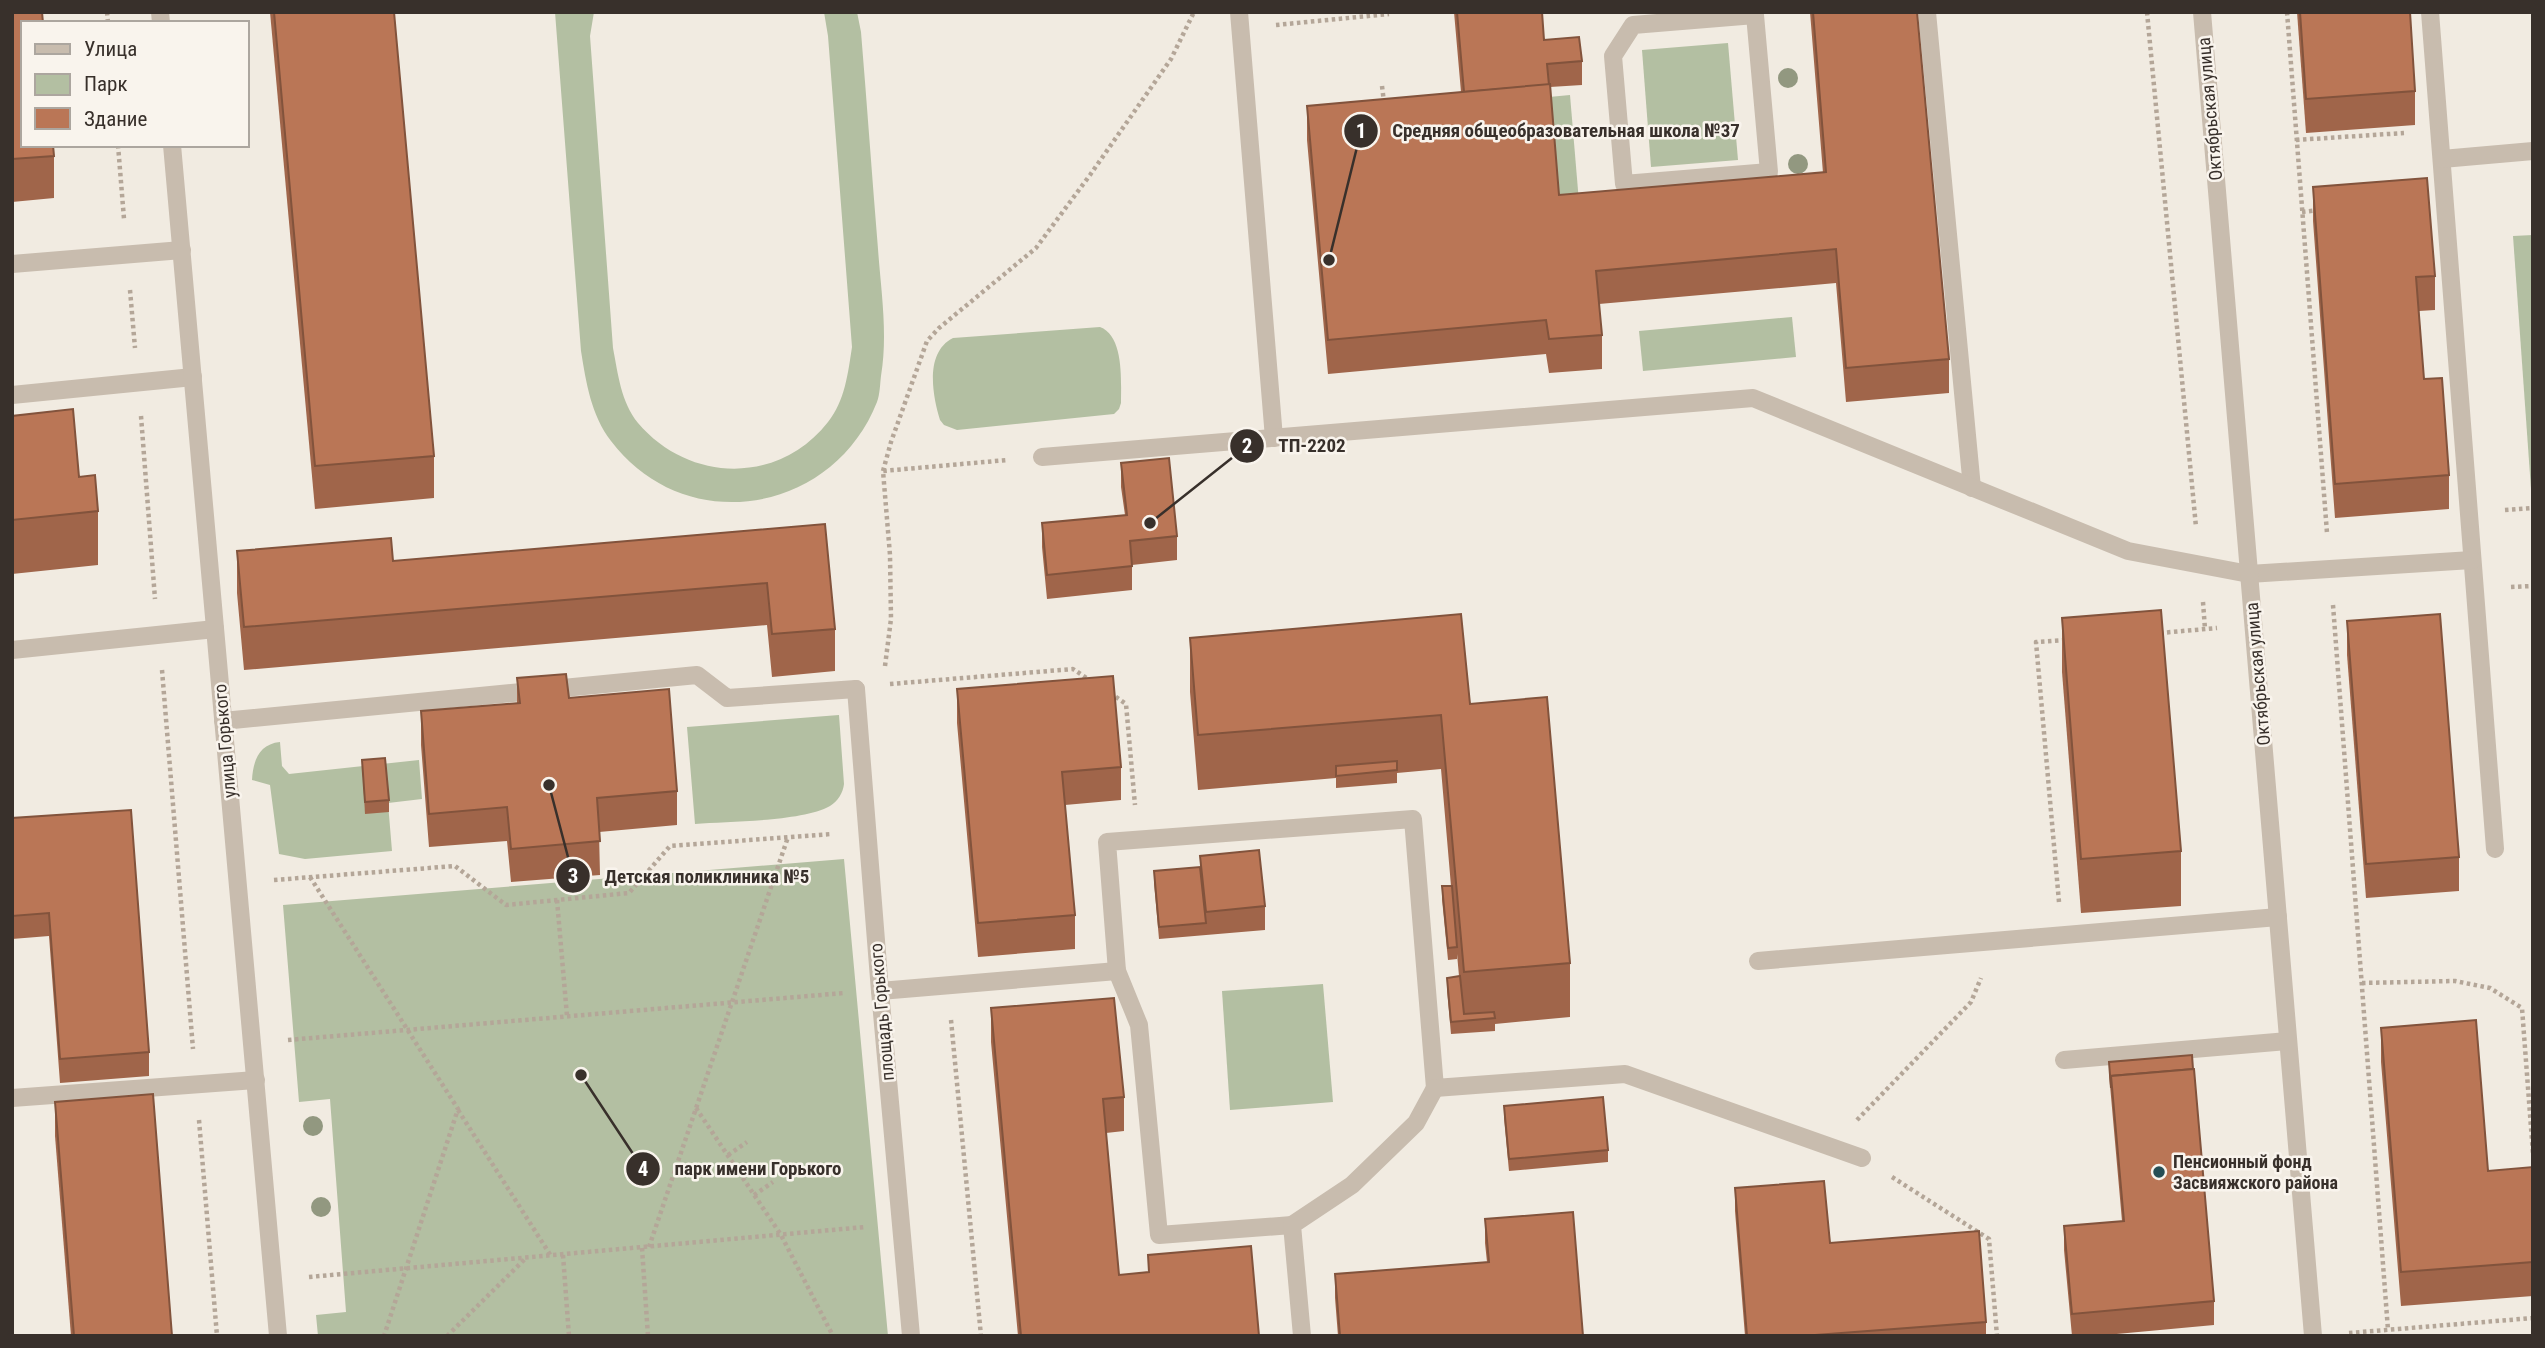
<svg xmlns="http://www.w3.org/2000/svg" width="2545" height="1348" font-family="'Roboto Condensed',sans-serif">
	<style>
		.green { fill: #b3bfa2 }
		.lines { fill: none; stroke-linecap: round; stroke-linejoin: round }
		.path { stroke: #b4a698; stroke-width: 4.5; stroke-dasharray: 3.5 3.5; stroke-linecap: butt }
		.service { stroke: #c8bcae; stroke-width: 18 }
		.minor { stroke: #c8bcae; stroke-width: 18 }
		.tree { fill: #929880 }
		.wall { fill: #a0654a }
		.building { fill: #ba7656; stroke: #82533c; stroke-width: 2 }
		.poi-dot { fill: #254e55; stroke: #f9f4ed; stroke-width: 2.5 }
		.labels { text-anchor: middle; stroke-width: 5; stroke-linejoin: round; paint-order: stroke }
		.street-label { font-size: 18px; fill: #38302b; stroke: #f9f4ed }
		.poi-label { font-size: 18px; font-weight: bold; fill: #38302b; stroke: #f9f4ed; text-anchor: start }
		.leader { fill: none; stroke: #38302b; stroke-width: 2.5 }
		.callout-dot { fill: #38302b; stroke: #f9f4ed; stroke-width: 2.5 }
		.mark-label { font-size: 21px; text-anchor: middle; font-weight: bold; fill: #fff }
		.callout-label { font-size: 19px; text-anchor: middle; font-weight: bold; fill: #38302b; stroke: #f9f4ed; stroke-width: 5; stroke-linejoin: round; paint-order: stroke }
	</style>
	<rect width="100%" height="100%" fill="#f1ebe1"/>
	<!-- green -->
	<g class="green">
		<path d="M 555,12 L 594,12 L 590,36 L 613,348 C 618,374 621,402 638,423 C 689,483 779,485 828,422 C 845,401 848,373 852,347 L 828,36 L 824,12 L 857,12 L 861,32 C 867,104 872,177 878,249 C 881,291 888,334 881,376 C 880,384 880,394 877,402 C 833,514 685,539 611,441 C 591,415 586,382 581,351 Z"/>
		<polygon points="1728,43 1738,160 1651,167 1642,50"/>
		<polygon points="1570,95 1581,226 1560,228 1549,97"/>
		<polygon points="2533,235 2533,489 2531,489 2513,236"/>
		<polygon points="1792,317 1796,357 1643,371 1639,331"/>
		<path d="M 1100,327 C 1124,336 1121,380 1121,403 L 1119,409 L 1114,414 L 957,430 L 944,425 L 940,420 C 932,394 925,352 953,338 Z"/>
		<path d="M 839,715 L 844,784 C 843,793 838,801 830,806 C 801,822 729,821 695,824 L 687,727 Z"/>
		<path d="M 280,742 L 282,766 L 289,774 L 419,760 L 422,799 L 388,803 L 392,851 L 305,859 L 279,854 L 270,785 L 252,780 C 253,761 259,744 280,742 Z"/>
		<polygon points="844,859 888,1336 318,1336 316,1315 346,1312 330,1099 299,1102 283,905"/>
		<polygon points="1323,984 1333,1102 1230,1110 1222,991"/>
	</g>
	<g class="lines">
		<!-- path -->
		<g class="path">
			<polyline points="107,12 108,23"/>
			<polyline points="2147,12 2196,527"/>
			<polyline points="2287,12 2327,533"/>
			<polyline points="1276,25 1389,14"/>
			<polyline points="1382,86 1384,102"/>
			<polyline points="2296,140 2404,133"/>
			<polyline points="118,145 124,219"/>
			<polyline points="2302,212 2319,210"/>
			<polyline points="130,290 135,348"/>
			<polyline points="141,416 155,599"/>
			<polyline points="883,471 891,442 927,341 939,328 1036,248 1090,175 1171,59 1194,12"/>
			<polyline points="2505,510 2533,508"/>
			<polyline points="2511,587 2533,586"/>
			<polyline points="2203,602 2205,629"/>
			<polyline points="2333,605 2388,1330"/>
			<polyline points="2160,633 2217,628"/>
			<polyline points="885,666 891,619 890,555 883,471 1007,460"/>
			<polyline points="162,670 193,1049"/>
			<polyline points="890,684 1073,669 1091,681"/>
			<polyline points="1110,693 1126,704 1135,805"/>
			<polyline points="310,877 458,1109 384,1336"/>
			<polyline points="274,880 455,866 506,905 629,893 670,846 831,834"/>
			<polyline points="557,900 567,1016"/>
			<polyline points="2059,902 2036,642 2067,640"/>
			<polyline points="2362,983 2455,981 2490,988 2522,1008 2533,1154"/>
			<polyline points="951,1020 981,1336"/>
			<polyline points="288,1040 844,993"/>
			<polyline points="696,1108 781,1235 833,1336"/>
			<polyline points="458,1110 551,1256"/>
			<polyline points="199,1120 217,1336"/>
			<polyline points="1857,1120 1971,1002 1981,978"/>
			<polyline points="728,1155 747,1142"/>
			<polyline points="1892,1177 1989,1239 1997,1336"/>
			<polyline points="754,1195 773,1182"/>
			<polyline points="649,1247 788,837"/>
			<polyline points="642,1248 648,1336"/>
			<polyline points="563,1255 569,1336"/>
			<polyline points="309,1277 865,1227"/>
			<polyline points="2349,1333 2533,1318"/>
			<polyline points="447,1336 526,1258"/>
		</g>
		<!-- service -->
		<g class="service">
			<polyline points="1239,12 1274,438"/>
			<polyline points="1927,12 1972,488"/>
			<polyline points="2430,12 2495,849"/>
			<polygon points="1755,15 1769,172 1624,184 1613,56 1633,25"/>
			<polyline points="2442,159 2533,151"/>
			<polyline points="12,264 182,250"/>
			<polyline points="12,395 193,377"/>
			<polyline points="1042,457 1753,398 2128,551 2249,574 2472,560"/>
			<polyline points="12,650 215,629"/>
			<polyline points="223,721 697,675 727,698 856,689"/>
			<polyline points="1758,961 2278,917"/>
			<polyline points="880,991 1117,971"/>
			<polyline points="2064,1060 2288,1041"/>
			<polyline points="12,1098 256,1080"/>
			<polyline points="1292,1225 1159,1235 1139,1025 1117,971 1107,842 1413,819 1435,1088 1625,1074 1862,1158"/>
			<polyline points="1302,1336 1292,1225 1352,1185 1416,1123 1435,1088"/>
		</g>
		<!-- minor -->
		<g class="minor">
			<polyline points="160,12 161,23"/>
			<polyline points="2202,12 2313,1336"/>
			<polyline points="172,145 278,1336"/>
			<polyline points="856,689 880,991 911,1336"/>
		</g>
	</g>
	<!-- trees -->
	<g class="tree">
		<circle cx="1788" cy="78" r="10"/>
		<circle cx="1798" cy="164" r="10"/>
		<circle cx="313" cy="1126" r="10"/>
		<circle cx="321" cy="1207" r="10"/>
	</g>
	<!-- wall -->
	<g class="wall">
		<polygon points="12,12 54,156 54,198 12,202"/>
		<polygon points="270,12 394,12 434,456 434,498 315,509"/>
		<polygon points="1454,12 1542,12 1544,40 1582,61 1582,85 1550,87 1559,195 1823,173 1810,12 1917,12 1949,359 1949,393 1846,402 1836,283 1599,304 1602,335 1602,369 1549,373 1546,354 1328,374 1307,140 1307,106 1461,92"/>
		<polygon points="2297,12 2410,12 2415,91 2415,125 2306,133"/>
		<polygon points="2313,187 2435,276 2435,310 2419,311 2424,379 2449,475 2449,509 2335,518 2313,221"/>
		<polygon points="12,416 79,477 98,511 98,565 12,574"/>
		<polygon points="1121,463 1177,536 1177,560 1132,565 1132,590 1047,599 1042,547 1042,523 1125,515 1121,487"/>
		<polygon points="825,524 835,629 835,671 772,677 767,625 244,670 237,593 237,551 393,561"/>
		<polygon points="2062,618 2181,851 2181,906 2081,913 2062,672"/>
		<polygon points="2347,621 2459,857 2459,891 2366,898 2347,655"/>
		<polygon points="1190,638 1470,704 1570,963 1570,1017 1495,1024 1495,1031 1451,1034 1447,990 1447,978 1459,976 1457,954 1457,959 1448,960 1442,899 1442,886 1451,886 1441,769 1397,773 1397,783 1336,788 1336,778 1198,790 1190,692"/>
		<polygon points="517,678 569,698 677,791 677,825 599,832 600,875 511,882 507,841 429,847 421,745 421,711 517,703"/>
		<polygon points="957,689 1121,767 1121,800 1065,805 1075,915 1075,949 978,957 957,723"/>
		<polygon points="362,760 389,800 389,812 365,814"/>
		<polygon points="12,818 149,1052 149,1076 60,1083 49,936 12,939"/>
		<polygon points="1200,856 1265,906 1265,930 1159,939 1154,883 1154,871 1200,867"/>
		<polygon points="991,1008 1124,1097 1124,1131 1106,1133 1119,1275 1148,1272 1148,1255 1259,1336 1018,1336 991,1042"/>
		<polygon points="2381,1028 2488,1171 2533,1167 2533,1296 2401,1306 2381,1062"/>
		<polygon points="2109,1062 2214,1301 2214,1325 2095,1336 2072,1336 2064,1250 2064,1226 2122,1221 2109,1074"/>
		<polygon points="55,1102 172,1336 71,1336 55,1136"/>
		<polygon points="1504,1106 1608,1150 1608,1162 1509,1171 1504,1118"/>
		<polygon points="1735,1188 1830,1243 1986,1322 1986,1336 1745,1336 1735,1211"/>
		<polygon points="1485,1219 1583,1336 1338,1336 1335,1298 1335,1274 1487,1262 1485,1243"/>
	</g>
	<!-- building -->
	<g class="building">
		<polygon points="12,12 42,12 43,23 23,23 23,145 53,145 54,156 12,159"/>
		<polygon points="274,12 394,12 434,456 315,466"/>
		<polygon points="1457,12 1542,12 1544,40 1579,37 1582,61 1547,64 1549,85 1464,92"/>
		<polygon points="1813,12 1917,12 1949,359 1846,368 1836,249 1596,271 1602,335 1549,339 1546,320 1328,340 1307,106 1550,84 1559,195 1826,172"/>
		<polygon points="2300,12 2410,12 2415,91 2306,99"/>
		<polygon points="2427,178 2435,276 2416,277 2424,379 2442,378 2449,475 2335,484 2313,187"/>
		<polygon points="73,409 79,477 95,475 98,511 12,520 12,416"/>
		<polygon points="1169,458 1177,536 1130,541 1132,566 1047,575 1042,523 1127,515 1121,463"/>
		<polygon points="825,524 835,629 772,634 767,583 244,627 237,551 391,538 393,561"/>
		<polygon points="2161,610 2181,851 2081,859 2062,618"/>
		<polygon points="1461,614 1470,704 1547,697 1570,963 1464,972 1441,715 1198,735 1190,638"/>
		<polygon points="2440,614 2459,857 2366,864 2347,621"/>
		<polygon points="566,674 569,698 669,689 677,791 597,798 600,841 511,849 507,807 429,814 421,711 520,703 517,678"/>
		<polygon points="1113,676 1121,767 1062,772 1075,915 978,923 957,689"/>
		<polygon points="385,758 389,800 365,802 362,760"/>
		<polygon points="1397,761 1397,770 1336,776 1336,766"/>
		<polygon points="131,810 149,1052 60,1059 49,913 12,916 12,818"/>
		<polygon points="1259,850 1265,906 1206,912 1200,856"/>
		<polygon points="1200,867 1206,923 1159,927 1154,871"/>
		<polygon points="1442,886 1452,886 1457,947 1448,948"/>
		<polygon points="1460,976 1464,1014 1494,1012 1495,1018 1451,1022 1447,978"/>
		<polygon points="1114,998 1124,1097 1103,1099 1119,1275 1149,1272 1148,1255 1251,1246 1259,1336 1021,1336 991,1008"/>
		<polygon points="2476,1020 2488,1171 2533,1167 2533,1262 2401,1272 2381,1028"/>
		<polygon points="2192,1055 2193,1069 2111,1076 2111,1088 2109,1062"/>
		<polygon points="2194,1069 2214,1301 2072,1314 2064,1226 2124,1221 2111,1076"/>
		<polygon points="153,1094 172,1336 74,1336 55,1102"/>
		<polygon points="1603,1097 1608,1150 1509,1159 1504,1106"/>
		<polygon points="1824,1181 1830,1243 1979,1231 1986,1322 1802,1336 1747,1336 1735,1188"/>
		<polygon points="1573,1212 1583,1336 1340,1336 1335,1274 1489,1262 1485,1219"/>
	</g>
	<!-- markers -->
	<circle class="poi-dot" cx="2159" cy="1172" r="7"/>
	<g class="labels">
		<!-- street labels -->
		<g class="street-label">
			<text transform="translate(2210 109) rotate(-95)" y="6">Октябрьская улица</text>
			<text transform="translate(2258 674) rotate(-95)" y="6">Октябрьская улица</text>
			<text transform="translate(225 741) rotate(-95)" y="6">улица Горького</text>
			<text transform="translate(882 1012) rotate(-95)" y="6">площадь Горького</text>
		</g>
		<!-- poi labels -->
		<g class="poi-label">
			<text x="2173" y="1168">Пенсионный фонд<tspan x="2173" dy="21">Засвияжского района</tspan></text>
		</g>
	</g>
	<!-- callouts -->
	<path class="leader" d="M1329 260L1361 131M1150 523L1247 446M549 785L573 876M581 1075L643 1169"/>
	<g class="callout-dot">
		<circle cx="1329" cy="260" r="7"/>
		<circle cx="1150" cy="523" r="7"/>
		<circle cx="549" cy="785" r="7"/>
		<circle cx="581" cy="1075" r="7"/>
		<circle cx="1361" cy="131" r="18"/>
		<circle cx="1247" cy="446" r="18"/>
		<circle cx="573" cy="876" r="18"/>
		<circle cx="643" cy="1169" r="18"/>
	</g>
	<g class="mark-label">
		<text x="1361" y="138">1</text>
		<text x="1247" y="453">2</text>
		<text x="573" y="883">3</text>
		<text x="643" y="1176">4</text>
	</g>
	<g class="callout-label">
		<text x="1566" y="137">Средняя общеобразовательная школа №37</text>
		<text x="1312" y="452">ТП-2202</text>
		<text x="707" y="883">Детская поликлиника №5</text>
		<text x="758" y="1175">парк имени Горького</text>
	</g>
	<!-- border -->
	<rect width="2545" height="1348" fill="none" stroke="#38302b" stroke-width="28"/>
	<!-- legend -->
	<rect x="21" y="21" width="228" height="126" fill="#f9f4ed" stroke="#aca69f" stroke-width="2"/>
	<rect x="35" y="44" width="35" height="10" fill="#c8bcae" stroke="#aca69f" stroke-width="2"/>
	<text x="84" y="56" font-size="21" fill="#38302b">Улица</text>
	<rect x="35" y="74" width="35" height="21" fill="#b3bfa2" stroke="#aca69f" stroke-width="2"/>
	<text x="84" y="91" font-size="21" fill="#38302b">Парк</text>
	<rect x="35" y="108" width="35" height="21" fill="#ba7656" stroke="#aca69f" stroke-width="2"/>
	<text x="84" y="126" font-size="21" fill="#38302b">Здание</text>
</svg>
